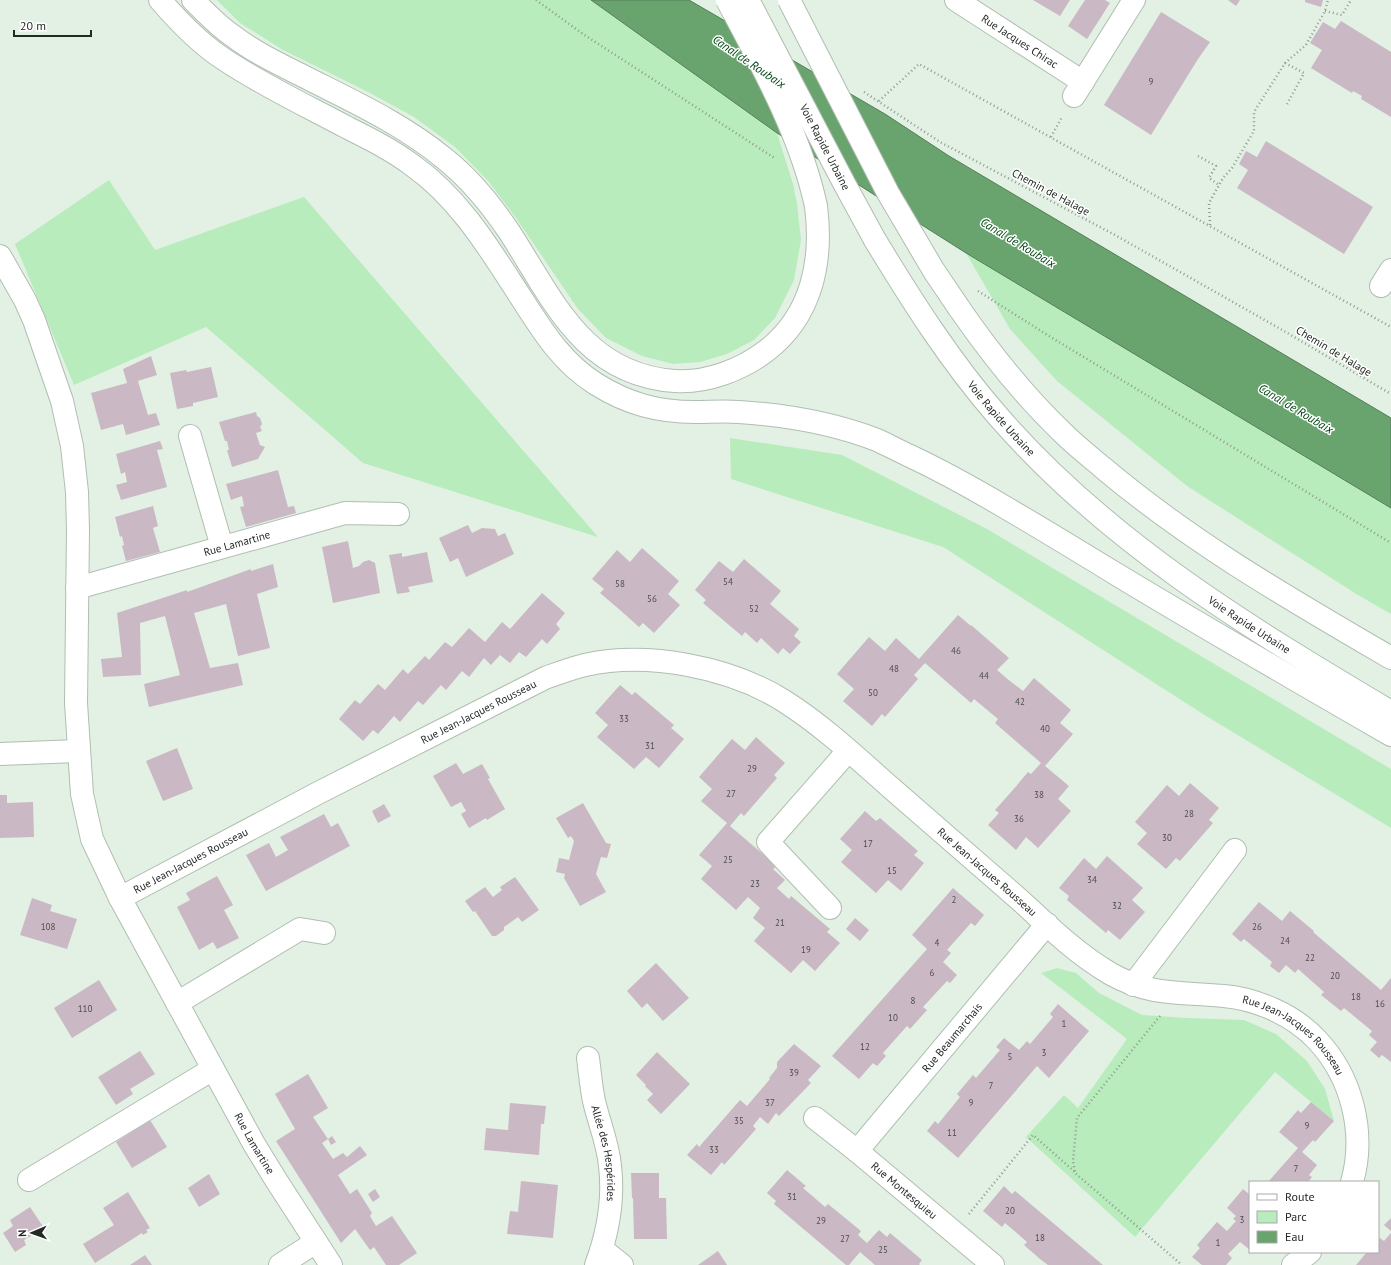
<svg xmlns="http://www.w3.org/2000/svg" width="1391" height="1265" font-family="'PT Sans',sans-serif">
	<style>
		.green { fill: #b8ecbc }
		.water { fill: #69a36e; stroke: #547e58 }
		.building { fill: #cab9c4 }
		.lines { fill: none; stroke-linecap: round; stroke-linejoin: round }
		.minor-casing { stroke: #b0beb1; stroke-width: 24 }
		.highway-casing { stroke: #b0beb1; stroke-width: 24 }
		.path { stroke: #8e9a8f; stroke-width: 2.5; stroke-dasharray: 1 3; stroke-linecap: butt }
		.minor { stroke: #fff; stroke-width: 22 }
		.highway { stroke: #fff; stroke-width: 22 }
		.highway-bridge-casing { stroke: #b0beb1; stroke-width: 24; stroke-linecap: butt }
		.highway-bridge { stroke: #fff; stroke-width: 22 }
		.labels { text-anchor: middle; stroke-width: 3; stroke-linejoin: round; paint-order: stroke }
		.number-label { font-size: 9px; fill: #4d4d4c }
		.street-label { font-size: 11px; fill: #232924; stroke: #fff }
		.water-label { font-size: 12px; font-style: italic; fill: #004512; stroke: #fff }
	</style>
	<rect width="100%" height="100%" fill="#e2f1e3"/>
	<!-- green -->
	<g class="green">
		<polygon points="217,0 591,0 777,133 793,184 797,204 801,240 794,280 775,318 754,340 727,354 700,362 673,364 642,356 606,338 578,309 516,218 489,182 455,147 414,117 370,93 283,50 240,23"/>
		<polygon points="109,180 155,250 304,197 598,537 363,463 206,327 74,385 15,244"/>
		<polygon points="966,253 1391,508 1391,614 1358,595 1187,486 1057,381 1010,329"/>
		<polygon points="730,438 842,455 987,529 1391,769 1391,828 1203,714 943,547 731,479"/>
		<polygon points="1057,968 1076,973 1099,993 1142,1015 1188,1018 1244,1020 1276,1034 1307,1061 1325,1089 1334,1121 1275,1072 1135,1237 1026,1137 1064,1095 1078,1108 1127,1039 1041,973"/>
	</g>
	<!-- water -->
	<polygon class="water" points="591,0 689,0 885,114 949,156 1391,418 1391,508 966,253 777,133"/>
	<!-- building -->
	<g class="building">
		<polygon points="1033,0 1070,0 1060,16"/>
		<polygon points="1085,0 1105,0 1110,3 1087,39 1068,26"/>
		<polygon points="1228,0 1240,0 1236,6"/>
		<polygon points="1305,0 1323,0 1321,7 1305,2"/>
		<polygon points="1161,12 1210,42 1198,59 1151,135 1104,105"/>
		<polygon points="1341,21 1391,52 1391,117 1361,99 1362,96 1353,91 1352,93 1311,68 1322,50 1310,43 1323,22 1335,29"/>
		<polygon points="1266,141 1373,207 1344,254 1237,188 1248,170 1239,164 1246,151 1257,157"/>
		<polygon points="151,356 157,375 138,381 148,415 156,413 160,425 126,435 123,424 101,430 91,393 127,383 123,369"/>
		<polygon points="211,367 218,397 193,403 193,406 177,409 170,373 186,370 187,372"/>
		<polygon points="256,412 257,416 260,418 262,424 260,427 262,431 256,433 260,445 265,447 258,459 232,467 227,450 229,450 227,441 225,441 219,422"/>
		<polygon points="160,441 163,449 157,450 167,487 121,500 116,485 127,482 125,472 121,474 116,454"/>
		<polygon points="278,470 288,507 294,506 296,513 246,527 240,507 244,506 242,496 231,500 226,484"/>
		<polygon points="153,506 158,526 153,528 160,552 126,561 122,546 124,545 122,536 120,537 115,517"/>
		<polygon points="468,525 472,533 482,528 495,529 498,536 505,533 514,554 466,577 458,558 450,562 439,538"/>
		<polygon points="348,541 353,568 359,566 363,562 369,560 375,563 380,593 333,603 322,547"/>
		<polygon points="642,548 679,581 668,594 680,605 654,633 643,623 639,627 620,610 600,593 604,589 592,579 617,550 630,562"/>
		<polygon points="427,552 433,582 408,587 410,592 397,594 389,555 402,553 402,557"/>
		<polygon points="744,559 781,591 770,604 799,629 794,636 801,642 790,654 783,648 778,654 761,638 757,643 745,632 742,636 703,603 706,600 695,590 719,561 733,572"/>
		<polygon points="273,564 278,587 257,594 270,648 238,656 226,604 194,613 210,668 238,663 243,685 149,707 144,684 180,675 165,616 140,623 141,675 103,677 101,659 122,657 117,613 187,590 187,592 251,569 251,571"/>
		<polygon points="542,593 565,613 556,624 560,629 547,644 542,639 526,657 519,652 510,663 500,655 491,665 484,658 469,677 462,671 446,690 441,685 423,705 418,701 400,722 394,716 378,734 373,730 363,741 339,719 355,700 360,704 378,684 385,690 403,669 408,674 425,656 429,660 445,642 452,647 469,628 485,642 502,622 510,629"/>
		<polygon points="958,615 971,626 971,625 1009,658 997,670 1010,681 1023,691 1034,678 1071,710 1060,723 1073,734 1045,766 1069,786 1058,799 1071,811 1038,848 1026,837 1016,850 988,825 999,813 995,810 1012,791 1028,772 1031,774 1041,763 995,723 998,719 974,699 971,703 925,663 914,675 918,679 885,717 882,714 872,726 843,701 854,689 837,674 869,637 885,651 896,638 919,659"/>
		<polygon points="620,685 632,695 635,692 674,725 671,728 684,739 659,768 646,757 634,769 597,737 608,725 595,713"/>
		<polygon points="756,737 785,763 774,775 777,778 744,816 741,813 730,826 777,866 773,869 785,880 777,888 789,899 791,896 810,912 830,929 827,932 840,943 815,971 803,960 791,973 754,941 765,928 753,918 760,908 748,897 736,910 701,879 712,866 699,855 727,823 701,801 712,789 699,777 732,739 745,750"/>
		<polygon points="177,748 193,789 163,801 146,761"/>
		<polygon points="456,763 463,774 482,764 490,778 488,779 505,809 487,820 486,818 469,828 461,814 466,811 461,802 451,807 433,776"/>
		<polygon points="1190,783 1219,808 1209,820 1213,823 1180,861 1176,858 1166,869 1137,844 1147,833 1135,822 1167,785 1179,796"/>
		<polygon points="0,795 7,795 7,803 33,802 34,837 0,838"/>
		<polygon points="583,803 606,843 611,844 607,858 601,857 596,874 606,892 580,906 564,878 565,874 556,872 559,858 569,860 574,841 571,836 568,838 556,818"/>
		<polygon points="384,804 391,816 378,823 372,811"/>
		<polygon points="865,811 876,821 880,818 918,851 914,855 924,863 901,891 888,880 876,893 841,862 852,850 840,839"/>
		<polygon points="324,814 331,827 338,823 350,846 266,891 246,855 269,843 276,857 288,850 280,837"/>
		<polygon points="1107,856 1143,888 1132,900 1145,912 1120,940 1108,930 1106,933 1067,900 1069,896 1059,888 1084,858 1096,869"/>
		<polygon points="217,876 233,905 224,910 239,938 217,949 213,942 199,950 177,907 190,900 186,893"/>
		<polygon points="515,877 539,910 522,922 518,917 504,927 504,930 496,936 492,936 475,911 473,912 465,901 485,887 493,897 502,890 500,887"/>
		<polygon points="953,888 984,915 975,926 971,923 947,950 951,953 943,962 957,975 950,983 947,981 923,1007 927,1010 910,1029 907,1026 883,1053 886,1056 877,1066 873,1063 859,1079 832,1056 927,949 912,935"/>
		<polygon points="32,898 52,905 50,911 77,919 67,949 20,935"/>
		<polygon points="1259,902 1282,921 1290,911 1314,931 1313,932 1381,990 1391,978 1391,1062 1382,1055 1379,1058 1370,1050 1377,1042 1369,1035 1372,1031 1344,1008 1341,1011 1321,995 1324,992 1298,969 1295,973 1286,965 1279,973 1270,966 1272,962 1244,939 1241,942 1232,934"/>
		<polygon points="855,918 869,930 860,941 846,929"/>
		<polygon points="656,963 689,998 663,1021 647,1003 642,1008 627,991"/>
		<polygon points="99,980 117,1010 72,1038 54,1008"/>
		<polygon points="1058,1004 1089,1031 1049,1078 1037,1066 958,1158 927,1131 935,1121 938,1124 960,1097 957,1094 973,1075 976,1078 1000,1050 996,1047 1004,1038 1019,1050 1027,1041 1030,1044 1053,1017 1050,1014"/>
		<polygon points="794,1044 821,1066 808,1080 811,1083 779,1116 776,1113 768,1124 760,1117 753,1126 756,1129 742,1145 724,1165 722,1162 711,1175 687,1155 697,1144 699,1147 740,1100 747,1106 770,1079 769,1078 777,1068 777,1062"/>
		<polygon points="140,1051 155,1074 130,1089 133,1094 116,1105 98,1077"/>
		<polygon points="657,1052 690,1084 661,1114 647,1100 653,1094 645,1086 646,1085 636,1075"/>
		<polygon points="308,1074 328,1108 313,1117 328,1139 322,1143 333,1159 343,1153 347,1157 360,1146 367,1155 338,1175 350,1194 357,1189 372,1213 370,1216 376,1226 392,1216 417,1253 399,1265 386,1265 374,1247 370,1250 355,1229 341,1243 276,1141 295,1129 275,1094"/>
		<polygon points="1311,1102 1334,1121 1315,1142 1313,1140 1302,1152 1317,1165 1309,1175 1312,1177 1308,1182 1268,1182 1298,1148 1279,1132 1298,1110 1301,1113"/>
		<polygon points="510,1103 546,1106 544,1124 541,1124 539,1155 484,1150 486,1128 508,1130"/>
		<polygon points="150,1120 167,1147 132,1168 116,1142"/>
		<polygon points="332,1136 336,1142 331,1145 328,1139"/>
		<polygon points="787,1170 806,1186 803,1188 817,1200 825,1207 828,1204 861,1231 858,1235 867,1243 879,1230 887,1237 890,1233 922,1260 919,1264 920,1265 875,1265 860,1252 849,1265 846,1265 774,1204 776,1201 767,1193"/>
		<polygon points="631,1173 659,1173 659,1198 666,1198 667,1239 634,1239 633,1198 632,1198"/>
		<polygon points="209,1174 220,1194 199,1207 188,1188"/>
		<polygon points="521,1181 558,1185 553,1238 507,1234 510,1211 518,1212"/>
		<polygon points="1004,1186 1012,1194 1015,1191 1103,1265 1048,1265 1040,1259 1024,1245 1027,1242 1018,1234 1005,1223 1002,1227 983,1211"/>
		<polygon points="375,1189 380,1197 373,1202 368,1194"/>
		<polygon points="1243,1189 1250,1195 1250,1250 1240,1242 1228,1254 1232,1258 1226,1265 1202,1265 1192,1257 1200,1248 1197,1245 1217,1222 1227,1231 1236,1221 1233,1219 1236,1216 1227,1208"/>
		<polygon points="128,1192 150,1228 146,1230 148,1232 143,1235 142,1233 95,1263 83,1244 114,1225 103,1208"/>
		<polygon points="30,1207 44,1228 24,1240 26,1245 15,1252 3,1233 13,1226 10,1220"/>
		<polygon points="1391,1218 1391,1231 1384,1225"/>
		<polygon points="1391,1233 1391,1265 1356,1265 1367,1252 1378,1252 1378,1240 1380,1238 1384,1241"/>
		<polygon points="718,1251 727,1265 698,1265"/>
		<polygon points="145,1255 152,1265 130,1265"/>
	</g>
	<g class="lines">
		<defs>
			<g id="minor">
				<path id="s1" d="M 956,0 L 1083,82"/>
				<polyline points="1074,96 1134,0"/>
				<path id="s2" d="M 0,256 L 25,300 L 34,320 L 62,401 L 72,446 L 77,492 L 78,530 L 76,703 L 82,794 L 92,839 L 120,898 L 254,1144 L 276,1180 L 331,1265"/>
				<polyline points="1381,286 1391,270"/>
				<polyline points="190,436 222,547"/>
				<path id="s3" d="M 77,588 L 345,513 L 398,514"/>
				<polyline points="0,754 78,751"/>
				<path id="s4" d="M 120,898 L 320,792 L 545,678 C 559,673 572,668 585,665 C 648,651 730,667 784,701 C 822,725 856,757 890,787 C 934,825 977,863 1021,901 C 1049,927 1078,955 1111,974 C 1150,996 1181,992 1224,996 C 1257,999 1294,1015 1317,1040 C 1352,1077 1366,1133 1352,1182"/>
				<polyline points="830,908 768,842 848,751"/>
				<polyline points="1133,985 1235,850"/>
				<polyline points="177,1003 300,929 324,933"/>
				<path id="s5" d="M 588,1058 C 590,1073 591,1087 594,1101 C 599,1123 608,1143 610,1166 C 614,1200 608,1233 596,1265"/>
				<path id="s6" d="M 815,1118 L 857,1151 L 993,1265"/>
				<path id="s7" d="M 857,1151 L 1047,924"/>
				<polyline points="29,1180 213,1069"/>
				<polyline points="602,1249 622,1265"/>
				<polyline points="280,1265 316,1242"/>
				<polyline points="1293,1265 1310,1252"/>
			</g>
			<g id="highway">
				<path d="M 160,0 C 179,22 200,44 225,60 C 264,86 307,106 348,128 C 370,139 392,150 412,165 C 459,198 489,248 520,296 C 542,330 561,362 596,384 C 628,404 658,412 695,412 C 710,412 724,411 739,412 C 786,415 833,423 877,440 C 888,445 899,451 910,456 C 944,472 976,490 1008,509 C 1044,530 1080,552 1116,574 C 1207,629 1299,682 1391,735"/>
				<path d="M 193,0 C 206,13 218,26 233,36 C 254,52 279,64 303,76 C 352,101 403,124 445,159 C 470,179 492,206 510,233 C 553,300 584,375 675,381 C 707,383 741,370 766,351 C 812,316 823,261 816,206"/>
				<path id="s8" d="M 875,240 C 912,301 950,361 997,415 C 1107,542 1248,627 1391,712"/>
				<path d="M 959,308 C 990,353 1023,395 1063,433 C 1075,445 1089,456 1102,467 C 1192,543 1290,599 1391,658"/>
			</g>
		</defs>
		<!-- minor casing -->
		<use href="#minor" class="minor-casing"/>
		<!-- highway casing -->
		<use href="#highway" class="highway-casing"/>
		<!-- path -->
		<g class="path">
			<polyline points="536,0 583,34 776,159"/>
			<polyline points="1325,11 1342,15 1351,0"/>
			<polyline points="1285,63 1304,73 1286,106"/>
			<polyline points="864,92 940,142 1115,235 1284,331 1391,394"/>
			<polyline points="879,101 919,64 1391,327"/>
			<polyline points="1051,137 1062,117"/>
			<polyline points="1198,156 1216,166 1209,178 1219,185"/>
			<polyline points="1210,225 1209,203 1223,178 1232,168 1254,131 1254,112 1285,63 1306,45 1325,11 1328,0"/>
			<polyline points="978,291 1049,336 1391,543"/>
			<polyline points="1160,1016 1077,1118 1073,1161 1075,1173 1182,1265"/>
			<polyline points="969,1214 1033,1135 1075,1172"/>
		</g>
		<!-- minor -->
		<use href="#minor" class="minor"/>
		<!-- highway -->
		<use href="#highway" class="highway"/>
		<defs>
			<g id="highway-bridge">
				<path d="M 727,0 C 762,66 800,133 816,206"/>
				<path id="s9" d="M 748,0 L 845,185 L 875,240"/>
				<polyline points="789,0 888,193 934,271 959,308"/>
			</g>
		</defs>
		<!-- highway-bridge casing -->
		<use href="#highway-bridge" class="highway-bridge-casing"/>
		<!-- highway-bridge -->
		<use href="#highway-bridge" class="highway-bridge"/>
	</g>
	<g class="labels">
		<!-- number labels -->
		<g class="number-label">
			<text x="1151" y="85">9</text>
			<text x="728" y="585">54</text>
			<text x="620" y="587">58</text>
			<text x="652" y="602">56</text>
			<text x="754" y="612">52</text>
			<text x="956" y="654">46</text>
			<text x="894" y="672">48</text>
			<text x="984" y="679">44</text>
			<text x="873" y="696">50</text>
			<text x="1020" y="705">42</text>
			<text x="624" y="722">33</text>
			<text x="1045" y="732">40</text>
			<text x="650" y="749">31</text>
			<text x="752" y="772">29</text>
			<text x="731" y="797">27</text>
			<text x="1039" y="798">38</text>
			<text x="1189" y="817">28</text>
			<text x="1019" y="822">36</text>
			<text x="1167" y="841">30</text>
			<text x="868" y="847">17</text>
			<text x="728" y="863">25</text>
			<text x="892" y="874">15</text>
			<text x="1092" y="883">34</text>
			<text x="755" y="887">23</text>
			<text x="954" y="903">2</text>
			<text x="1117" y="909">32</text>
			<text x="780" y="926">21</text>
			<text x="48" y="930">108</text>
			<text x="1257" y="930">26</text>
			<text x="1285" y="944">24</text>
			<text x="937" y="946">4</text>
			<text x="806" y="953">19</text>
			<text x="1310" y="961">22</text>
			<text x="932" y="976">6</text>
			<text x="1335" y="979">20</text>
			<text x="1356" y="1000">18</text>
			<text x="913" y="1004">8</text>
			<text x="1380" y="1007">16</text>
			<text x="85" y="1012">110</text>
			<text x="893" y="1021">10</text>
			<text x="1064" y="1027">1</text>
			<text x="865" y="1050">12</text>
			<text x="1044" y="1056">3</text>
			<text x="1010" y="1060">5</text>
			<text x="794" y="1076">39</text>
			<text x="991" y="1089">7</text>
			<text x="770" y="1106">37</text>
			<text x="971" y="1106">9</text>
			<text x="739" y="1124">35</text>
			<text x="1307" y="1129">9</text>
			<text x="952" y="1136">11</text>
			<text x="714" y="1153">33</text>
			<text x="1296" y="1172">7</text>
			<text x="792" y="1200">31</text>
			<text x="1010" y="1214">20</text>
			<text x="1242" y="1223">3</text>
			<text x="821" y="1224">29</text>
			<text x="1040" y="1241">18</text>
			<text x="845" y="1242">27</text>
			<text x="1218" y="1246">1</text>
			<text x="883" y="1253">25</text>
		</g>
		<!-- street labels -->
		<g class="street-label">
			<text dy="4" stroke="none"><textPath href="#s1" startOffset="76">Rue Jacques Chirac</textPath></text>
			<text dy="4" stroke="none"><textPath href="#s9" startOffset="166">Voie Rapide Urbaine</textPath></text>
			<text transform="translate(1051 192) rotate(28)" y="4">Chemin de Halage</text>
			<text transform="translate(1334 351) rotate(31)" y="4">Chemin de Halage</text>
			<text dy="4" stroke="none"><textPath href="#s8" startOffset="219">Voie Rapide Urbaine</textPath></text>
			<text dy="4" stroke="none"><textPath href="#s3" startOffset="166">Rue Lamartine</textPath></text>
			<text dy="4" stroke="none"><textPath href="#s8" startOffset="543">Voie Rapide Urbaine</textPath></text>
			<text dy="4" stroke="none"><textPath href="#s4" startOffset="404">Rue Jean-Jacques Rousseau</textPath></text>
			<text dy="4" stroke="none"><textPath href="#s4" startOffset="80">Rue Jean-Jacques Rousseau</textPath></text>
			<text dy="4" stroke="none"><textPath href="#s4" startOffset="993">Rue Jean-Jacques Rousseau</textPath></text>
			<text dy="4" stroke="none"><textPath href="#s7" startOffset="148">Rue Beaumarchais</textPath></text>
			<text dy="4" stroke="none"><textPath href="#s4" startOffset="1353">Rue Jean-Jacques Rousseau</textPath></text>
			<text dy="4" stroke="none"><textPath href="#s2" startOffset="944">Rue Lamartine</textPath></text>
			<text dy="4" stroke="none"><textPath href="#s5" startOffset="97">Allée des Hespérides</textPath></text>
			<text dy="4" stroke="none"><textPath href="#s6" startOffset="115">Rue Montesquieu</textPath></text>
		</g>
		<!-- water labels -->
		<g class="water-label">
			<text transform="translate(749 62) rotate(34)" y="4">Canal de Roubaix</text>
			<text transform="translate(1018 243) rotate(31)" y="4">Canal de Roubaix</text>
			<text transform="translate(1296 409) rotate(31)" y="4">Canal de Roubaix</text>
		</g>
	</g>
	<!-- legend -->
	<rect x="1249" y="1181" width="130" height="72" fill="#ffffff" stroke="#a7a9a7"/>
	<rect x="1257" y="1194" width="20" height="6" fill="#ffffff" stroke="#a7a9a7"/>
	<text x="1285" y="1201" font-size="12" fill="#232924">Route</text>
	<rect x="1257" y="1211" width="20" height="12" fill="#b8ecbc" stroke="#a7a9a7"/>
	<text x="1285" y="1221" font-size="12" fill="#232924">Parc</text>
	<rect x="1257" y="1231" width="20" height="12" fill="#69a36e" stroke="#a7a9a7"/>
	<text x="1285" y="1241" font-size="12" fill="#232924">Eau</text>
	<!-- north arrow -->
	<g transform="translate(32 1233) rotate(268)" stroke="#ffffff" stroke-width="3" paint-order="stroke">
	<path d="M0-3L7 15L0 10L-7 15Z" fill="#232924"/>
	<text y="-6" font-size="11" font-weight="bold" text-anchor="middle" fill="#232924">N</text>
	</g>
	<!-- scale -->
	<path d="M14 30v6h77v-6" fill="none" stroke="#232924" stroke-width="2"/>
	<text x="20" y="30" font-size="12" fill="#232924" stroke="#ffffff" stroke-width="3" paint-order="stroke">20 m</text>
</svg>
